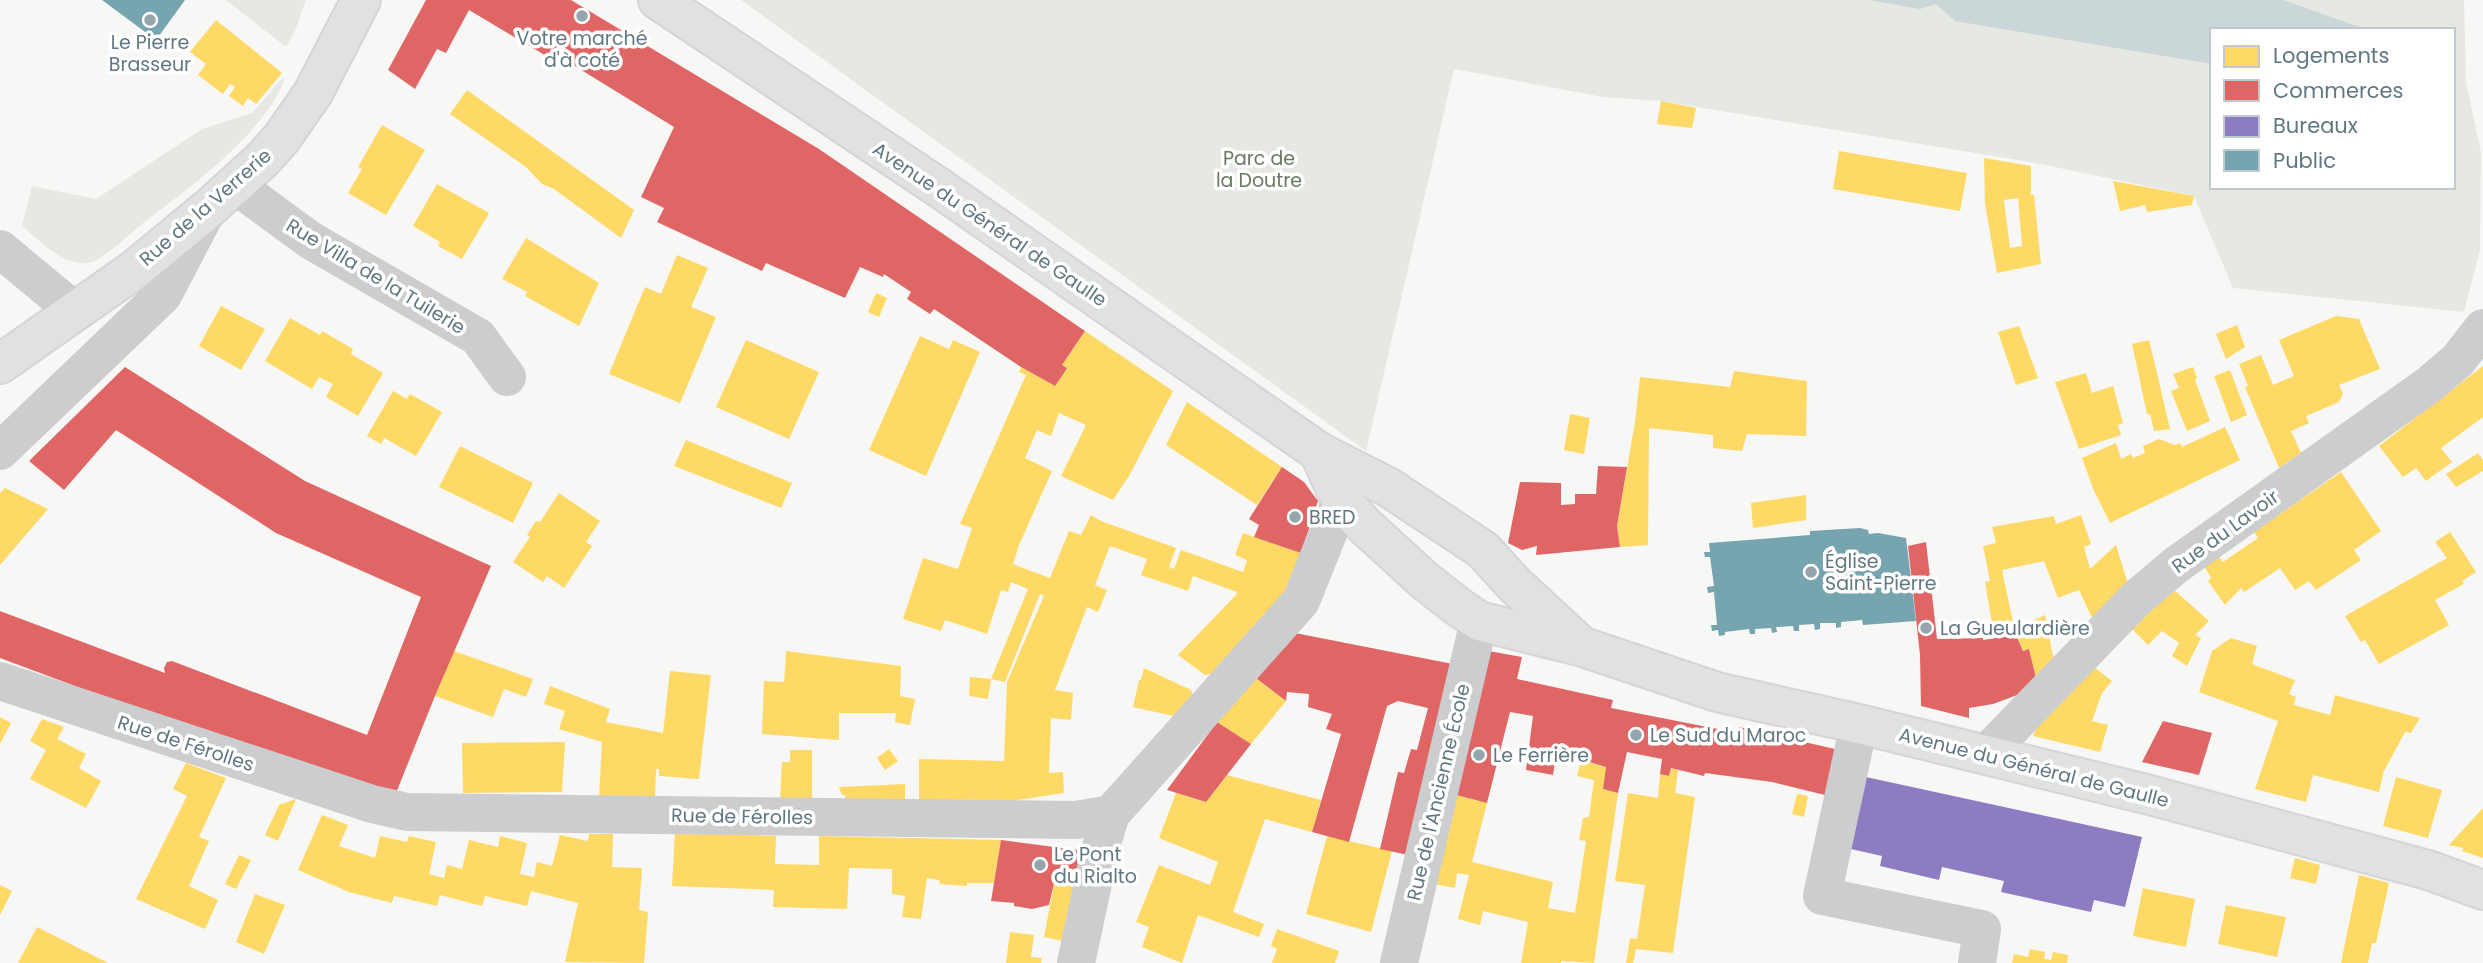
<svg xmlns="http://www.w3.org/2000/svg" width="2483" height="963" font-family="Poppins,sans-serif">
	<style>
		.green { fill: #e6e9e3; fill-rule: evenodd }
		.water { fill: #cad6d7 }
		.homes { fill: #ffd966; fill-rule: evenodd }
		.shops { fill: #e06666 }
		.offices { fill: #8e7cc3 }
		.public { fill: #76a5af }
		.lines { fill: none; stroke-linecap: round; stroke-linejoin: round }
		.major-casing { stroke: #d4d5d6; stroke-width: 42 }
		.minor { stroke: #cccdce; stroke-width: 38 }
		.major { stroke: #e0e1e1; stroke-width: 38 }
		.poi-dot { fill: #96a4ab; stroke: #fff; stroke-width: 2.5 }
		.labels { text-anchor: middle; stroke-width: 7; stroke-linejoin: round; paint-order: stroke }
		.poi-label { font-size: 19px; fill: #617882; stroke: #fff; text-anchor: start }
		.park-label { font-size: 19px; fill: #687a61; stroke: #fff }
		.street-label { font-size: 19px; fill: #617882; stroke: #fff }
	</style>
	<rect width="100%" height="100%" fill="#f7f7f6"/>
	<!-- green -->
	<g class="green">
		<polygon points="226,0 306,0 297,26 286,47"/>
		<path d="M 741,0 L 2464,0 L 2466,82 L 2481,152 L 2480,250 L 2464,312 L 2233,288 L 2194,196 L 2035,163 L 1661,101 L 1603,97 L 1454,69 L 1366,451 ZM 2212,30 L 2453,30 L 2453,187 L 2212,187 Z"/>
		<path d="M 283,78 L 285,78 C 266,133 187,189 142,224 C 127,237 112,251 95,261 C 68,271 41,242 22,226 L 32,186 L 96,199 L 202,129 L 252,113 Z"/>
	</g>
	<!-- water -->
	<polygon class="water" points="1868,0 2283,0 2368,30 2212,30 2212,64 1955,21 1936,4 1920,9"/>
	<!-- homes -->
	<g class="homes">
		<polygon points="216,20 282,73 256,104 248,98 243,106 229,96 235,87 230,84 223,94 198,75 206,64 190,52"/>
		<polygon points="467,90 634,210 621,238 554,189 542,184 526,167 450,114"/>
		<polygon points="1661,101 1696,108 1692,128 1657,124"/>
		<polygon points="382,125 425,150 386,215 348,193 362,169 358,167"/>
		<polygon points="1839,151 1967,173 1960,211 1833,189"/>
		<path d="M 1984,158 L 2031,166 L 2031,195 L 2034,195 L 2041,264 L 1997,273 L 1985,204 ZM 2018,198 L 2022,246 L 2010,248 L 2004,200 Z"/>
		<polygon points="2113,181 2194,196 2192,205 2147,212 2145,205 2120,211"/>
		<polygon points="437,184 489,213 462,259 438,246 440,242 413,226"/>
		<polygon points="526,238 599,283 579,326 525,296 527,292 502,279"/>
		<polygon points="677,255 708,268 691,307 716,317 680,403 609,374 645,287 661,294"/>
		<polygon points="876,293 887,298 879,317 868,312"/>
		<polygon points="221,306 265,329 241,370 199,346"/>
		<polygon points="2336,316 2359,319 2380,369 2339,385 2343,394 2339,402 2306,416 2309,423 2291,431 2301,453 2279,468 2245,387 2248,386 2239,364 2261,355 2273,385 2294,376 2279,340"/>
		<polygon points="290,318 320,335 322,331 353,349 351,354 383,373 358,416 326,397 333,384 319,377 312,389 265,361"/>
		<polygon points="2237,325 2245,347 2226,359 2216,334"/>
		<polygon points="2019,326 2038,378 2016,385 1998,332"/>
		<polygon points="1085,331 1173,391 1129,476 1113,500 1061,476 1086,425 1059,413 1051,436 1037,430 1025,458 1052,471 1019,545 1013,564 1050,578 1069,531 1081,535 1091,515 1101,521 1176,548 1169,567 1174,569 1181,550 1243,572 1247,560 1235,555 1243,533 1301,553 1285,599 1218,673 1205,675 1178,655 1236,595 1237,592 1193,576 1188,591 1141,575 1147,559 1110,546 1095,585 1107,590 1098,612 1087,607 1055,690 1073,693 1071,720 1051,718 1049,773 1063,772 1064,793 991,804 919,803 919,759 1004,761 1007,682 1044,596 1040,594 1005,682 991,679 1028,589 1011,582 1008,592 1001,590 987,634 945,620 941,631 903,619 923,558 958,569 972,528 960,524 1026,375 1019,372 1021,367 1055,386 1067,368 1062,365"/>
		<polygon points="920,336 949,349 953,340 980,352 926,476 869,450"/>
		<polygon points="746,340 819,372 789,439 716,407"/>
		<polygon points="2149,340 2158,377 2170,429 2154,431 2150,414 2147,414 2132,344"/>
		<polygon points="2483,366 2483,417 2441,448 2452,462 2426,481 2416,468 2403,477 2379,446"/>
		<polygon points="2193,367 2197,378 2195,380 2210,421 2187,431 2171,391 2179,388 2173,374"/>
		<polygon points="2230,370 2247,415 2231,422 2214,376"/>
		<polygon points="1734,371 1807,381 1806,436 1747,434 1742,451 1713,448 1713,435 1649,428 1648,545 1620,547 1617,526 1635,422 1640,377 1730,387"/>
		<polygon points="2086,373 2092,393 2113,386 2123,423 2118,425 2121,435 2079,449 2055,382"/>
		<polygon points="393,391 407,399 410,394 442,412 416,456 384,438 381,444 367,436"/>
		<polygon points="1187,402 1282,467 1257,505 1166,445"/>
		<polygon points="1570,414 1590,418 1584,454 1564,450"/>
		<polygon points="2225,427 2240,460 2110,523 2094,491 2082,458 2116,443 2121,459 2131,454 2133,458 2145,453 2143,446 2159,439 2175,445 2180,443 2182,447"/>
		<polygon points="686,440 792,483 781,508 674,466"/>
		<polygon points="460,446 533,483 513,523 439,487"/>
		<polygon points="2478,453 2483,460 2483,471 2456,487 2446,474"/>
		<polygon points="2341,472 2381,531 2354,550 2361,560 2316,590 2309,581 2295,590 2280,568 2244,592 2241,588 2225,605 2208,581 2211,578 2204,566 2218,556 2223,562 2258,538 2254,532"/>
		<polygon points="5,488 48,509 0,565 0,493"/>
		<polygon points="559,493 600,521 586,542 592,546 564,588 547,576 543,582 513,562 530,537 527,535 536,521 540,522"/>
		<polygon points="1806,495 1806,520 1753,528 1751,503"/>
		<polygon points="2081,515 2091,544 2084,547 2090,569 2116,545 2129,587 2095,624 2079,590 2058,598 2044,561 2002,570 2013,622 1992,624 1985,582 1990,581 1983,546 1996,543 1992,527 2054,516 2056,524"/>
		<polygon points="2450,532 2476,572 2462,581 2464,584 2435,600 2449,625 2379,664 2365,640 2361,642 2345,616 2447,558 2435,542"/>
		<polygon points="2172,588 2209,621 2195,635 2201,638 2187,666 2172,656 2179,643 2162,631 2148,645 2129,626"/>
		<polygon points="2045,615 2055,666 2037,682 2029,649 2023,651 2014,630"/>
		<polygon points="2231,638 2257,646 2252,664 2295,680 2289,694 2296,697 2294,705 2330,715 2335,695 2420,718 2411,733 2405,732 2384,771 2379,792 2313,775 2306,802 2255,789 2278,721 2199,692 2212,651"/>
		<polygon points="454,651 533,679 526,697 504,689 493,717 435,696"/>
		<polygon points="786,651 901,666 900,696 915,699 910,725 895,722 896,713 839,713 839,740 762,734 764,681 784,682"/>
		<polygon points="2090,664 2112,681 2102,693 2092,721 2108,725 2100,752 2033,736 2044,709"/>
		<polygon points="1144,668 1191,690 1194,699 1178,717 1133,707 1139,680 1141,680"/>
		<polygon points="670,671 711,675 699,779 659,776 659,769 656,769 655,799 599,798 602,742 559,729 565,711 544,704 550,686 610,709 606,722 663,733"/>
		<polygon points="970,677 991,679 988,699 969,696"/>
		<polygon points="1256,678 1286,701 1251,744 1217,722"/>
		<polygon points="0,717 11,723 0,744"/>
		<polygon points="42,719 64,727 57,739 86,754 79,768 101,781 86,808 30,779 46,750 30,741"/>
		<polygon points="565,742 562,792 463,793 462,743"/>
		<polygon points="889,749 898,761 885,770 877,758"/>
		<polygon points="790,750 812,750 812,801 780,801 782,762 790,762"/>
		<polygon points="1581,760 1606,767 1603,789 1618,793 1594,963 1561,961 1561,963 1521,963 1528,922 1483,911 1480,925 1458,919 1469,875 1457,873 1455,888 1428,883 1449,793 1487,803 1472,862 1553,882 1548,908 1575,913 1586,841 1579,840 1583,818 1589,817 1594,780 1577,776"/>
		<polygon points="186,763 226,778 199,837 209,841 189,886 218,900 205,929 136,899 187,796 173,789"/>
		<polygon points="1671,768 1678,770 1675,793 1695,797 1673,953 1636,949 1633,963 1626,963 1630,938 1637,939 1645,885 1615,881 1628,793 1658,798 1660,774 1669,776"/>
		<polygon points="1227,775 1321,800 1312,832 1265,819 1233,912 1264,924 1259,937 1198,915 1182,963 1142,947 1149,927 1136,922 1159,865 1210,885 1218,862 1159,838 1176,793 1206,802"/>
		<polygon points="2396,777 2442,790 2428,838 2383,826"/>
		<polygon points="905,784 905,803 845,802 845,795 842,795 839,787"/>
		<polygon points="1797,794 1808,796 1804,817 1792,814"/>
		<polygon points="296,799 278,841 265,835 279,805"/>
		<polygon points="2483,808 2483,858 2462,851 2463,848 2449,845"/>
		<polygon points="322,815 348,825 339,846 375,858 380,836 407,842 409,836 436,842 429,874 444,878 447,865 462,869 469,840 498,847 500,836 527,843 520,874 534,877 537,862 552,866 560,835 588,841 589,834 613,834 612,867 642,868 639,910 648,912 644,963 565,962 578,903 531,891 527,906 485,896 482,906 440,895 437,906 394,896 392,903 349,892 298,870"/>
		<polygon points="675,832 776,836 775,864 819,865 819,836 1001,840 994,883 967,883 967,886 940,884 939,880 927,878 921,919 902,917 905,896 892,894 892,869 849,868 847,909 773,907 774,890 672,886"/>
		<polygon points="1327,836 1392,851 1371,932 1306,914"/>
		<polygon points="239,855 251,860 236,889 225,884"/>
		<polygon points="2295,858 2320,865 2316,884 2290,878"/>
		<polygon points="2359,875 2389,883 2376,943 2372,943 2368,963 2341,963"/>
		<polygon points="1055,879 1079,884 1066,942 1044,937"/>
		<polygon points="0,885 12,891 0,915"/>
		<polygon points="2143,888 2195,899 2186,947 2133,936"/>
		<polygon points="255,894 285,905 264,954 236,942"/>
		<polygon points="2226,905 2286,917 2277,957 2218,944"/>
		<polygon points="37,927 108,963 18,963"/>
		<polygon points="1277,929 1339,951 1335,963 1272,963 1277,949 1271,946"/>
		<polygon points="1010,932 1034,935 1031,957 1042,958 1041,963 1006,963"/>
		<polygon points="2030,949 2045,952 2044,959 2051,960 2053,952 2068,955 2067,963 2012,963 2014,954 2028,957"/>
	</g>
	<!-- shops -->
	<g class="shops">
		<polygon points="426,0 571,0 819,149 1085,331 1062,365 1067,368 1064,373 1055,386 1021,367 934,309 930,314 907,299 911,292 884,274 883,277 860,267 845,298 766,263 762,271 657,222 664,208 641,197 674,127 552,52 548,57 469,10 446,53 437,49 415,89 388,70"/>
		<polygon points="125,367 305,481 491,566 435,696 396,793 150,714 0,658 0,611 165,673 164,668 167,662 172,661 367,735 421,597 276,533 116,430 64,490 29,461"/>
		<polygon points="1598,466 1627,467 1617,526 1620,547 1536,555 1537,546 1522,550 1508,543 1520,482 1561,483 1561,505 1575,504 1575,494 1596,494"/>
		<polygon points="1282,467 1304,482 1318,501 1301,553 1254,537 1259,525 1249,519"/>
		<polygon points="1926,542 1937,639 1983,638 1983,640 2016,635 2023,651 2029,649 2037,682 2020,694 1993,704 1969,708 1969,718 1921,706 1920,655 1908,546"/>
		<polygon points="1295,633 1458,665 1413,856 1380,849 1398,772 1404,773 1411,749 1417,750 1428,708 1398,701 1387,706 1349,842 1312,832 1341,734 1326,729 1332,714 1308,707 1309,694 1287,692 1286,701 1256,678"/>
		<polygon points="1483,650 1522,657 1517,679 1613,700 1611,708 1738,733 1739,727 1835,749 1825,795 1772,782 1705,773 1704,776 1671,768 1669,776 1660,774 1662,759 1627,752 1618,793 1603,789 1606,767 1576,758 1576,761 1556,756 1553,775 1526,770 1533,716 1510,712 1487,803 1449,793"/>
		<polygon points="2163,721 2212,733 2199,775 2142,762"/>
		<polygon points="1217,722 1251,744 1206,802 1167,790"/>
		<polygon points="1001,840 1085,851 1079,884 1055,879 1049,905 1032,909 1014,906 1014,903 991,901"/>
	</g>
	<!-- offices -->
	<polygon class="offices" points="1866,777 2142,837 2125,907 2094,900 2091,912 2001,892 2004,881 1942,867 1939,880 1880,866 1882,856 1851,849"/>
	<!-- public -->
	<g class="public">
		<polygon points="102,0 185,0 156,40"/>
		<polygon points="1860,528 1868,530 1869,534 1878,533 1906,538 1916,621 1863,625 1862,620 1841,622 1841,627 1836,628 1836,623 1820,623 1820,629 1815,630 1814,624 1799,625 1799,631 1794,631 1793,626 1776,627 1777,632 1772,633 1771,628 1755,629 1755,634 1750,634 1749,629 1725,632 1725,635 1719,636 1718,630 1712,631 1711,625 1717,625 1714,592 1708,593 1707,587 1714,586 1710,557 1705,557 1704,552 1710,552 1709,543 1810,535 1810,531"/>
	</g>
	<g class="lines">
		<defs>
			<g id="major">
				<polyline points="658,0 938,187 1319,452 1388,487 1483,550 1515,585 1580,645"/>
				<polyline points="0,364 134,270 208,209 261,161 281,139 313,93 361,0"/>
				<polyline points="1319,452 1341,501 1366,527 1424,580 1457,606 1479,621 1583,647 1717,692 1859,724 2146,794 2428,870 2483,890"/>
			</g>
		</defs>
		<!-- major casing -->
		<use href="#major" class="major-casing"/>
		<!-- minor -->
		<g class="minor">
			<polyline points="235,185 310,240 478,337 507,377"/>
			<polyline points="0,249 76,312"/>
			<polyline points="0,451 163,295 208,209"/>
			<polyline points="0,681 372,804 407,812 1076,820 1111,814 1301,601 1341,501"/>
			<polyline points="1859,724 1822,896 1982,929 1977,963"/>
			<polyline points="1985,755 2137,598 2176,565 2430,384 2458,360 2483,328"/>
			<polyline points="1076,963 1100,850 1111,814"/>
			<polyline points="1399,963 1479,621"/>
		</g>
		<!-- major -->
		<use href="#major" class="major"/>
	</g>
	<!-- markers -->
	<g class="poi-dot">
		<circle cx="582" cy="16" r="7"/>
		<circle cx="150" cy="20" r="7"/>
		<circle cx="1295" cy="517" r="7"/>
		<circle cx="1811" cy="572" r="7"/>
		<circle cx="1926" cy="628" r="7"/>
		<circle cx="1636" cy="735" r="7"/>
		<circle cx="1479" cy="755" r="7"/>
		<circle cx="1040" cy="865" r="7"/>
	</g>
	<g class="labels">
		<!-- poi labels -->
		<g class="poi-label">
			<text x="582" y="45" text-anchor="middle">Votre marché<tspan x="582" dy="22">d'à coté</tspan></text>
			<text x="150" y="49" text-anchor="middle">Le Pierre<tspan x="150" dy="22">Brasseur</tspan></text>
			<text x="1309" y="524">BRED</text>
			<text x="1825" y="568">Église<tspan x="1825" dy="22">Saint-Pierre</tspan></text>
			<text x="1940" y="635">La Gueulardière</text>
			<text x="1650" y="742">Le Sud du Maroc</text>
			<text x="1493" y="762">Le Ferrière</text>
			<text x="1054" y="861">Le Pont<tspan x="1054" dy="22">du Rialto</tspan></text>
		</g>
		<!-- park labels -->
		<g class="park-label">
			<text x="1259" y="165">Parc de<tspan x="1259" dy="22">la Doutre</tspan></text>
		</g>
		<!-- street labels -->
		<g class="street-label">
			<text transform="translate(205 207) rotate(-41)" y="7">Rue de la Verrerie</text>
			<text transform="translate(990 224) rotate(34)" y="7">Avenue du Général de Gaulle</text>
			<text transform="translate(376 276) rotate(31)" y="7">Rue Villa de la Tuilerie</text>
			<text transform="translate(2225 531) rotate(-36)" y="7">Rue du Lavoir</text>
			<text transform="translate(186 743) rotate(18)" y="7">Rue de Férolles</text>
			<text transform="translate(2034 767) rotate(14)" y="7">Avenue du Général de Gaulle</text>
			<text transform="translate(1438 792) rotate(-77)" y="7">Rue de l'Ancienne École</text>
			<text transform="translate(742 816) rotate(1)" y="7">Rue de Férolles</text>
		</g>
	</g>
	<!-- legend -->
	<rect x="2210" y="28" width="245" height="161" fill="#ffffff" stroke="#c0c9cd" stroke-width="2"/>
	<rect x="2224" y="46" width="35" height="21" fill="#ffd966" stroke="#c0c9cd" stroke-width="2"/>
	<text x="2273" y="63" font-size="21" fill="#617882">Logements</text>
	<rect x="2224" y="80" width="35" height="21" fill="#e06666" stroke="#c0c9cd" stroke-width="2"/>
	<text x="2273" y="98" font-size="21" fill="#617882">Commerces</text>
	<rect x="2224" y="116" width="35" height="21" fill="#8e7cc3" stroke="#c0c9cd" stroke-width="2"/>
	<text x="2273" y="133" font-size="21" fill="#617882">Bureaux</text>
	<rect x="2224" y="150" width="35" height="21" fill="#76a5af" stroke="#c0c9cd" stroke-width="2"/>
	<text x="2273" y="168" font-size="21" fill="#617882">Public</text>
</svg>
